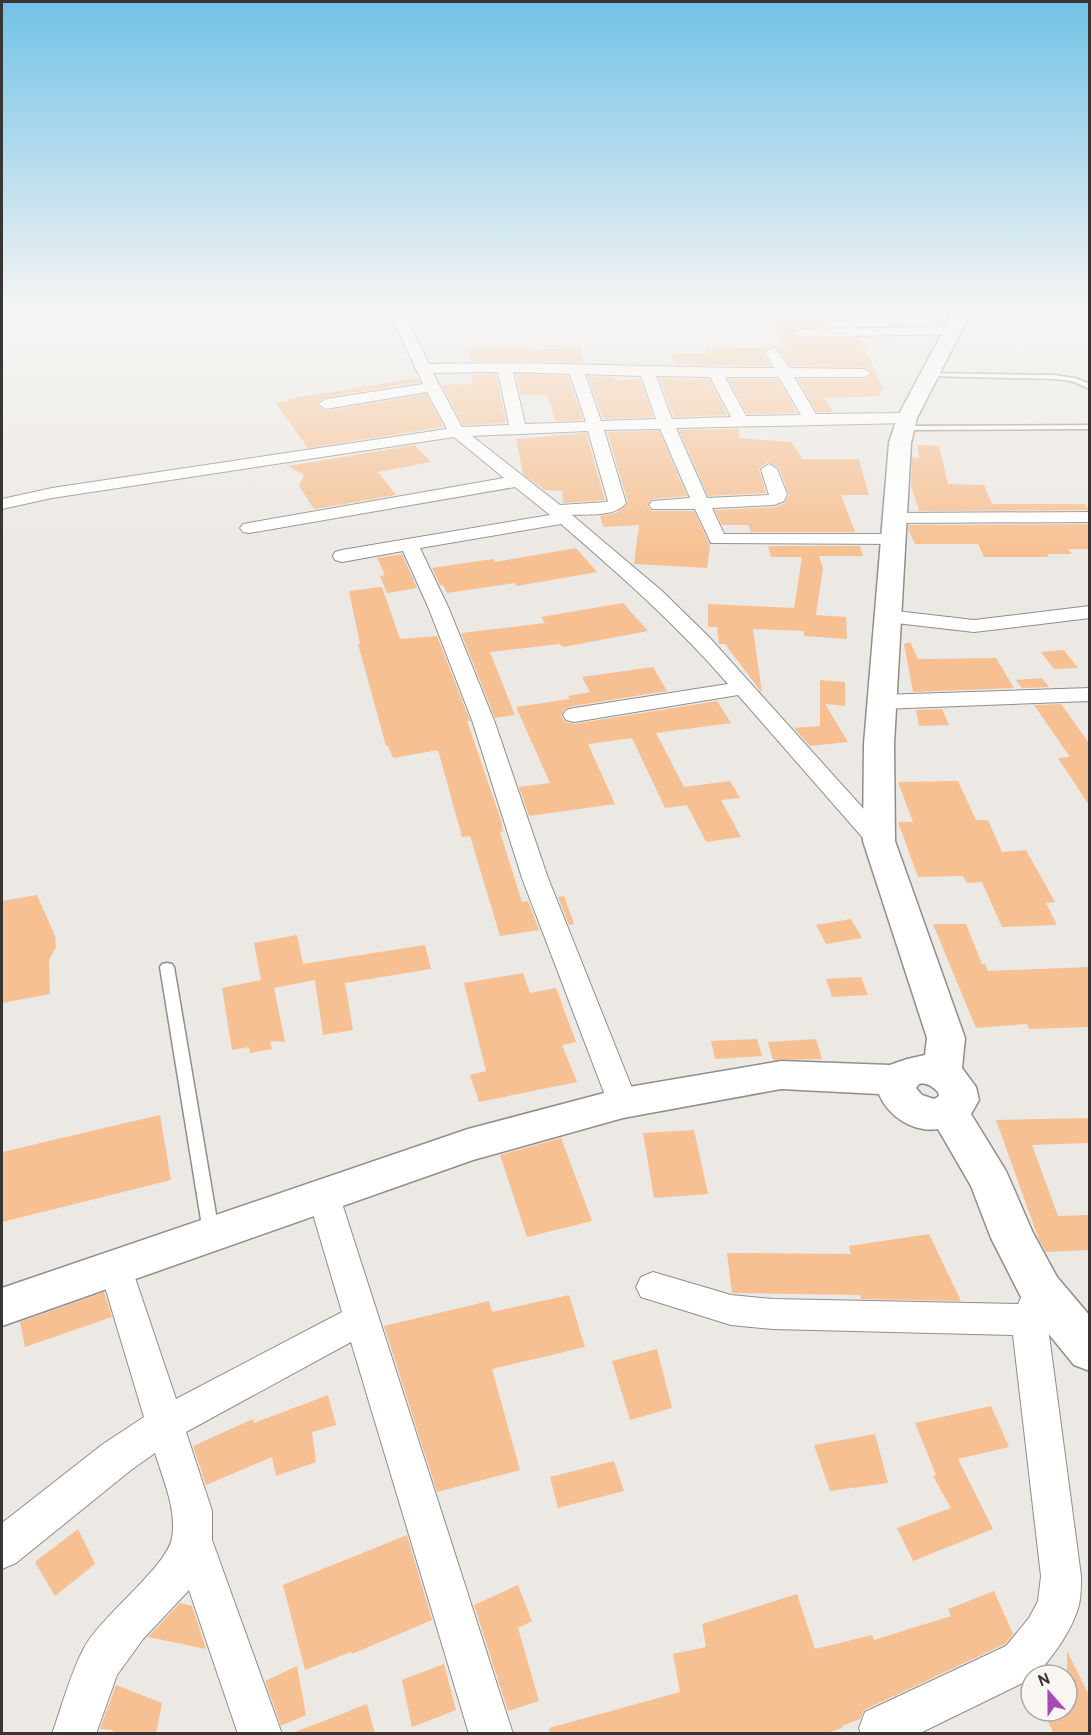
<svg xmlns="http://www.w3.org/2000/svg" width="1091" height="1735" font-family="Overpass,sans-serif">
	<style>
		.building { fill: #f6c092 }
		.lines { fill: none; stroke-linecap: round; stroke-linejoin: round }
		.service-casing { stroke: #918d8a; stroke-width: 3 }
		.minor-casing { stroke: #918d8a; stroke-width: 2 }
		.secondary-casing { stroke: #918d8a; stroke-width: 3 }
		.service { fill: #fff; fill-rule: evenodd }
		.minor { fill: #fff; fill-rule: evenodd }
		.secondary { fill: #fff; fill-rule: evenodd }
	</style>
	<rect width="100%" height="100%" fill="#ece8e4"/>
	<!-- building -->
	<g class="building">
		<polygon points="827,322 829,326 800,327 791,334 800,339 861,338 884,391 878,391 881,396 824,398 833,412 817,412 798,379 864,379 873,372 864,367 790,366 779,348 785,347 772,324"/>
		<polygon points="508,347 526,347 527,350 580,348 585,362 472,361 467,350"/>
		<polygon points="734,348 767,348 763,353 770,366 674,364 671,353 708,353 706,349"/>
		<polygon points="496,374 506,423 463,425 442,385 473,384 471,375"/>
		<polygon points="516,374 568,376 583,420 556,421 547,395 521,395"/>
		<polygon points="588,376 614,377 615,380 640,379 653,417 603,419"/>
		<polygon points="416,378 420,382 326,397 316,405 326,411 426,394 443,427 308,448 276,403 290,401 288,399"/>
		<polygon points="659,378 709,379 727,415 674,417"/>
		<polygon points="729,379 778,379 797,413 747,414"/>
		<polygon points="739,429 739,438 792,442 802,459 859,459 869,495 841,495 855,532 751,532 748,525 722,525 715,510 775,507 785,503 789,495 779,468 768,462 759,468 766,493 708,496 679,430"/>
		<polygon points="659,431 687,496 652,499 647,506 652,511 694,511 710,545 707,568 634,564 639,525 603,527 600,516 616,513 628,502 607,432"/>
		<polygon points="586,433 605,500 563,503 562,491 545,490 523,474 516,439"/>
		<polygon points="415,445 431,462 378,472 396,495 314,509 299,486 304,475 288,466"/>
		<polygon points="917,445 939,446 948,484 984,485 992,504 1085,504 1089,510 919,511 911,486 912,457 919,458"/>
		<polygon points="1089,524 1089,549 1068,549 1072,554 1047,554 1049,557 984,557 978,544 915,544 908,529 909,525"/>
		<polygon points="768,546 860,546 863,556 819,556 823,568 816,615 846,617 847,639 804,636 804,631 753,629 762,693 725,644 719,644 717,627 708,627 708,604 794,608 802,557 771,557"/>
		<polygon points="576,548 597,572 517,586 515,583 447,593 443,585 440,585 432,568 493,559 495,562"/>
		<polygon points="402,554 417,588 387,593 380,576 385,575 377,558"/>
		<polygon points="382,587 400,639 437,636 470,721 467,721 501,820 503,831 500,832 522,902 528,901 539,930 500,936 470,836 462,837 438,750 393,758 388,746 386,746 358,644 360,644 349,591"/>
		<polygon points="623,603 648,631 563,647 560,644 490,652 515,715 495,718 461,633 545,623 541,617"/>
		<polygon points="910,642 918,659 996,658 1014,688 913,692 904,644"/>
		<polygon points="1064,650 1078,668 1054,669 1041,652"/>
		<polygon points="653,667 667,691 573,706 564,709 561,716 565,722 574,724 717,701 731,723 656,733 684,787 730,781 740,798 721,800 741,837 706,842 687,805 665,808 632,738 588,744 615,804 529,816 519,787 550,783 516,707 570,699 568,696 590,692 582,677"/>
		<polygon points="1042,678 1049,687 1022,688 1016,680"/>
		<polygon points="820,680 845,682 845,706 825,704 848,742 810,746 794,728 820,726"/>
		<polygon points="1061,704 1089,743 1089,805 1058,758 1070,757 1034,705"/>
		<polygon points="942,709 949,725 919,726 916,710"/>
		<polygon points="958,781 976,820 988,820 1002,852 1026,850 1055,902 1046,903 1057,925 1002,927 982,882 967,883 963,876 918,877 898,822 913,822 898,782"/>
		<polygon points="37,895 55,936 56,947 49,960 50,994 2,1003 2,901"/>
		<polygon points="564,896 574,924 569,925 558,897"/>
		<polygon points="851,919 862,938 826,944 816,925"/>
		<polygon points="933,924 966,924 982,964 985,964 988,971 1089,967 1089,1027 1029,1029 1027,1024 976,1028"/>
		<polygon points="297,935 303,964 425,945 431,969 345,983 353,1030 323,1035 315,980 274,988 285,1042 270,1041 272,1049 250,1053 249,1047 232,1050 222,988 261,980 254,943"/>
		<polygon points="523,973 530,993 556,988 576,1042 562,1045 577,1082 479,1102 470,1075 486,1071 464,983"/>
		<polygon points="861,977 868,995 832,997 826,979"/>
		<polygon points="757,1039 762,1056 715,1059 711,1041"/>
		<polygon points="816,1039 822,1059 773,1060 768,1042"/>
		<polygon points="160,1115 171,1180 2,1222 2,1152"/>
		<polygon points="1089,1118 1089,1143 1032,1145 1058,1216 1089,1215 1089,1250 1046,1252 1039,1240 996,1120"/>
		<polygon points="694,1130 708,1194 654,1198 643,1133"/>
		<polygon points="561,1138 592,1221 527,1237 500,1155"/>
		<polygon points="929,1234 961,1301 861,1299 860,1295 732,1293 727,1253 851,1254 849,1246"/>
		<polygon points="104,1292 112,1317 25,1347 20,1322"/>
		<polygon points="569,1295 585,1347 492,1369 520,1470 437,1492 384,1326 489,1301 492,1312"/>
		<polygon points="657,1349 672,1408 630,1420 612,1361"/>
		<polygon points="328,1395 336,1425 312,1432 316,1462 276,1476 272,1457 206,1485 193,1446 253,1419 254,1423"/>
		<polygon points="991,1406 1009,1447 958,1459 993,1529 913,1561 897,1528 951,1508 933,1476 936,1475 915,1423"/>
		<polygon points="875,1434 888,1483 830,1491 814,1445"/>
		<polygon points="614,1461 624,1491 558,1508 550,1477"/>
		<polygon points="78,1529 95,1564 55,1596 35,1562"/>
		<polygon points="407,1535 432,1620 352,1654 351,1652 305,1670 283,1585"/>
		<polygon points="518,1585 532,1621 518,1628 539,1701 508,1711 474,1605"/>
		<polygon points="994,1591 1013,1634 1005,1644 864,1710 860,1719 842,1726 842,1728 823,1734 550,1734 549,1728 680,1692 673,1654 706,1647 702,1624 797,1594 815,1649 872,1635 874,1640 951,1616 948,1609"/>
		<polygon points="180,1603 192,1606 206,1649 148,1637"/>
		<polygon points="1067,1651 1089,1695 1089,1734 1054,1734 1043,1711 1067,1711"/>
		<polygon points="444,1664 456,1710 412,1727 402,1680"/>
		<polygon points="297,1666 306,1715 281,1726 265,1681"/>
		<polygon points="116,1685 162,1703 156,1734 112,1734 113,1730 100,1729"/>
		<polygon points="367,1704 375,1734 295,1734 295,1732"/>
	</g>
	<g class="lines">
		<defs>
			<g id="service">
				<polygon points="929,373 1054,375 1075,378 1090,384 1090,389 1071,381 1054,379 927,376 926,375"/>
				<polygon points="1090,425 1090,429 903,430 899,428 903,426"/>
				<polygon points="167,963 172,964 174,967 219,1232 217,1237 211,1238 205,1237 203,1232 160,967 162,964"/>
			</g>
			<g id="minor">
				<path d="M 389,312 L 403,312 L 429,364 C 544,361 659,368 774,368 L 765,352 L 772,348 L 777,349 L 789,368 L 864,369 L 871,373 L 864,377 L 794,377 L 816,414 L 907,413 L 915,418 L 907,423 L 676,428 L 707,498 L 769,495 L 761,469 L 769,464 L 777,469 L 787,494 L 784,501 L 774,505 L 712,508 L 724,534 L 894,534 L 900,536 L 903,540 L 900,544 L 711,543 L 695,509 L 652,509 L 649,505 L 652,501 L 690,498 L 660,429 L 604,430 L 626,503 C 615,517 589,514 572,515 L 662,591 L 709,637 L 888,836 L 891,841 L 888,846 L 879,849 L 870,846 L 738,695 L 574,722 L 566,720 L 563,715 L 566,710 L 574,708 L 728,684 C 677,625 620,575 561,524 L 420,548 L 449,609 L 495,723 L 548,878 L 638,1103 L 634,1111 L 623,1115 L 612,1111 L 608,1103 L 522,878 L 473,723 L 429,609 L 403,551 L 342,562 L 335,560 L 333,556 L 335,552 L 342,550 L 550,515 L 515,487 L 249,533 L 243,532 L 240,528 L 243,524 L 249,523 L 504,478 L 454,437 L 52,498 L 2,509 L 2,499 L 52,488 L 447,429 L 427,392 L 326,409 L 318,404 L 326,399 L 423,384 ZM 498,372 L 509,425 L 462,427 L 433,373 ZM 513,372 L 570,374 L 586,422 L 525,424 ZM 585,374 L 641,376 L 656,419 L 601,421 ZM 656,376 L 710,377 L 731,417 L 672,419 ZM 725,377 L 779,377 L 801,415 L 746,416 ZM 588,431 L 608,501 L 606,502 L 560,505 L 472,436 Z"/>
				<polygon points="953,327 958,328 960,331 958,334 800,337 793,333 800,329"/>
				<polygon points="1090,512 1090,522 895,523 889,522 886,518 889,514 895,513"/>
				<polygon points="1090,606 1090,618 974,632 887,622 880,620 877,616 880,612 887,610 974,620"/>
				<polygon points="1090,688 1090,701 881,709 873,707 870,702 873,697 881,695"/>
				<path d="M 323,1181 L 335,1185 L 339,1194 L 513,1734 L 469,1734 L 351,1342 L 186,1432 L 212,1511 L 212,1540 L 282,1734 L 238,1734 L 189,1590 L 143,1639 L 117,1675 L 96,1734 L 52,1734 C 62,1706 70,1674 84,1648 C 102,1615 167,1567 172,1538 C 177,1510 163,1479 155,1453 L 131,1470 L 16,1563 L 2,1569 L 2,1523 L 103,1444 L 144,1417 L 99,1267 L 104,1257 L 116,1253 L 128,1257 L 176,1399 L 342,1312 L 307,1194 L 311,1185 Z"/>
				<path d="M 653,1272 L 731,1295 L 773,1299 L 1018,1304 L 1029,1280 L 1041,1276 L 1053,1280 L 1058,1291 L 1047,1320 L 1081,1576 C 1081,1585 1081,1596 1079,1605 C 1072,1631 1054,1654 1037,1675 L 1031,1675 L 1031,1679 L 918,1734 L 861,1734 L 859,1728 L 865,1712 L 1006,1646 L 1029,1618 L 1038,1601 L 1041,1576 L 1013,1335 L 773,1329 L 731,1325 L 641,1297 L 636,1287 L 641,1277 Z"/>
			</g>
			<path id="secondary" d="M 953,312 L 971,312 L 917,418 L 911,443 L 894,744 L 895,841 L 965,1038 L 962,1068 L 976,1087 L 979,1100 L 971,1114 L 1006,1171 L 1033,1233 L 1057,1277 L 1090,1316 L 1090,1371 L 1074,1365 L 1025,1305 L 991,1238 L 971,1186 L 938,1129 C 913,1133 888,1116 879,1094 L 781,1089 L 623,1118 L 473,1160 L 2,1326 L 2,1288 L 468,1129 L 623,1088 L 781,1061 L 890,1065 L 907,1059 L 925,1055 L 927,1038 L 863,841 L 864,744 L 889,443 L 897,418 ZM 919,1084 C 927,1082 933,1087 938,1092 L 939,1096 L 934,1099 L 922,1095 L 916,1088 Z"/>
		</defs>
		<!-- service casing -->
		<use href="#service" class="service-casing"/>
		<!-- minor casing -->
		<use href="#minor" class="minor-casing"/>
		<!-- secondary casing -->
		<use href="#secondary" class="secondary-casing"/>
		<!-- service -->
		<use href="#service" class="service"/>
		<!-- minor -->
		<use href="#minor" class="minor"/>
		<!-- secondary -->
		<use href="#secondary" class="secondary"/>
	</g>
	<!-- sky -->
	<linearGradient id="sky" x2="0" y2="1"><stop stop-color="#71c2e7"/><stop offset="0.56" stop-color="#f6f5f3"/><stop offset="1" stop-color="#f6f5f3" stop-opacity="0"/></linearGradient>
	<rect width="1091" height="555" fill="url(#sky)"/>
	<!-- border -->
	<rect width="1091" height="1735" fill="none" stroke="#373634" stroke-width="6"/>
	<!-- north arrow -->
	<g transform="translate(1049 1693) rotate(339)"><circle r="28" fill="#f9f5f2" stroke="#aba9a6" stroke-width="1.5"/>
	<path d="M0-4.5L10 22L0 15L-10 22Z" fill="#a84ab4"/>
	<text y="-9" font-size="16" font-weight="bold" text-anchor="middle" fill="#373634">N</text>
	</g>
</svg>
